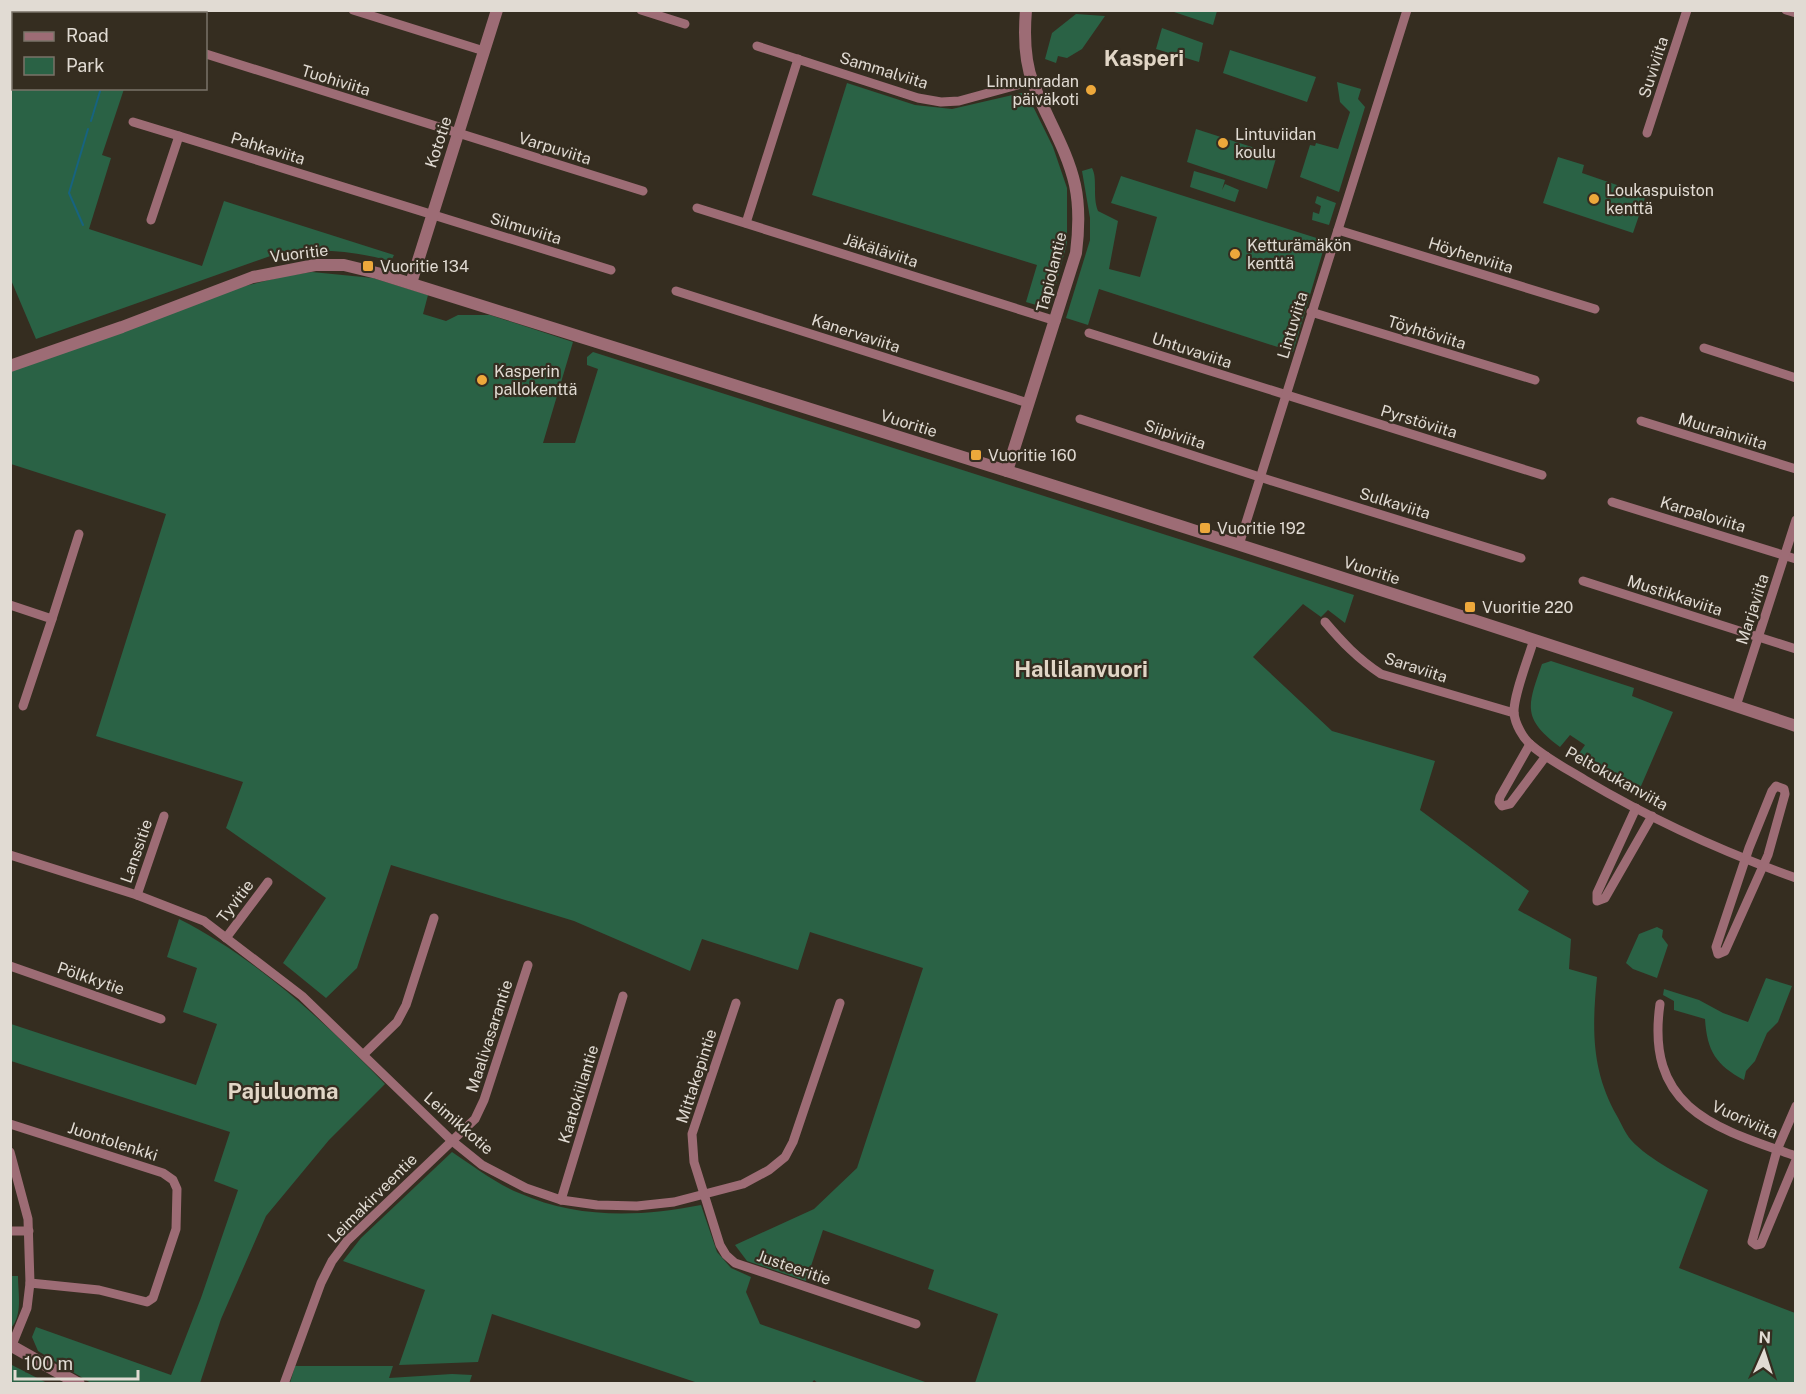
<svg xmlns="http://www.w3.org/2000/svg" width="1806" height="1394" font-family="'Public Sans',sans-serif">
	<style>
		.green { fill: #2a6245 }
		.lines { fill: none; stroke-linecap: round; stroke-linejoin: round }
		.stream { stroke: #17637f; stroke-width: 2 }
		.minor { stroke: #9d6c75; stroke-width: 9 }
		.tertiary { stroke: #9d6c75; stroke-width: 12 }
		.poi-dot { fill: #eda83b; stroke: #352d20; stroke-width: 2 }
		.labels { text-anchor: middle; stroke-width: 4.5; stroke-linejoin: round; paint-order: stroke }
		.street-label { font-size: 16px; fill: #e1dbd3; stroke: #352d20 }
		.poi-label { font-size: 16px; fill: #e1dbd3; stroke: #352d20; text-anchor: start }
		.district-label { font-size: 22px; font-weight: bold; fill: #e1d6c6; stroke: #352d20 }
	</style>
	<rect width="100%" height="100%" fill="#352d20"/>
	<!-- green -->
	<g class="green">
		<path d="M 10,11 L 149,11 L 148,14 L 14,14 L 14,88 L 124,89 L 102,155 L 111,158 L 89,229 L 202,266 L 224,201 L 394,255 L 391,261 C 350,250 318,248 276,254 L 36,339 L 11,280 Z"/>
		<polygon points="1171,11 1217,10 1217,11 1213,25"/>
		<polygon points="1076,14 1105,16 1082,49 1067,58 1058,56 1056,63 1045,59 1052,33"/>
		<polygon points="1162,28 1203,43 1199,62 1156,49"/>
		<polygon points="1230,50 1316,77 1307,102 1223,73"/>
		<polygon points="1337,82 1361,89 1358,99 1365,107 1339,192 1300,177 1310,145 1315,146 1316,143 1338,149 1350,112 1340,102"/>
		<polygon points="847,83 915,105 952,109 1026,92 1053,147 1067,188 1067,243 1051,303 1043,307 1026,302 1037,265 812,195"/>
		<polygon points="1196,129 1277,155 1267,189 1187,162"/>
		<polygon points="1558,157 1584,165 1582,173 1646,195 1633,233 1543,203"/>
		<path d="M 1092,168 C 1098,179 1092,196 1098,211 L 1118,221 L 1109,269 L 1140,277 L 1157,217 L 1111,203 L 1121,176 L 1326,241 L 1293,352 L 1099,289 L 1088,325 L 1066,318 L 1090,240 L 1090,218 L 1082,171 Z"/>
		<polygon points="1194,171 1225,180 1222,190 1225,184 1239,190 1235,202 1190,187"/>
		<polygon points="1317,196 1336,203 1329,225 1312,220 1313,212 1319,214 1321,206 1315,203"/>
		<path d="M 312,272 L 373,278 L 428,295 L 423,314 L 446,321 L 458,315 L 490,315 L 573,342 L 543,443 L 575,443 L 598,369 L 587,365 L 587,357 L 593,352 L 1354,595 L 1345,623 L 1328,610 L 1321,617 L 1303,604 L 1253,657 L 1332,731 L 1435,761 L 1420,810 L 1529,891 L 1518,910 L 1571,939 L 1569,969 L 1597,977 C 1592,1028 1591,1070 1617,1116 C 1621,1123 1625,1133 1631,1140 C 1649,1160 1685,1177 1708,1190 L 1679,1268 L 1795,1313 L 1795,1383 L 975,1383 L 998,1314 L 928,1289 L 934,1270 L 823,1230 L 806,1281 L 747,1261 L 735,1245 L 814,1209 L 857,1168 L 923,968 L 810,932 L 798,970 L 702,939 L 690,971 L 574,921 L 391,865 L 357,968 L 326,998 L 283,963 L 326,898 L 226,828 L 243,782 L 96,736 L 166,514 L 11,464 L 11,371 L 241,287 L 285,276 Z"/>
		<path d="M 1551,661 L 1634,688 L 1632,696 L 1673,712 L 1638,793 L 1602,774 L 1576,758 L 1585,745 L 1570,735 L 1560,747 C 1522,718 1527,707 1542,664 Z"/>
		<path d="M 179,919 C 255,957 326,1023 385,1084 L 329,1140 L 266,1216 L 221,1319 L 200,1383 L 91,1383 L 38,1351 L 32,1337 L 36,1327 L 171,1375 L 201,1298 L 238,1190 L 214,1181 L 230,1132 L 11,1061 L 11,1024 L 196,1085 L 217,1024 L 183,1012 L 197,968 L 167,957 Z"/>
		<polygon points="1657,927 1663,930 1662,937 1668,945 1657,978 1633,969 1626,963 1639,934"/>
		<path d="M 1766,978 L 1792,986 L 1778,1022 L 1767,1033 L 1755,1061 L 1746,1071 L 1744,1080 C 1716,1065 1707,1051 1705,1019 L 1674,1010 L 1674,1001 L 1663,995 L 1664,989 L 1699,1000 L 1723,1013 L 1748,1022 Z"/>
		<path d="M 452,1152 C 473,1166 495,1183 519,1193 C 577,1219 640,1217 701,1205 L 717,1252 L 731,1268 L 751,1277 L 746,1292 L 760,1324 L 928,1383 L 819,1384 L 814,1380 L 811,1384 L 698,1383 L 492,1314 L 478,1362 L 399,1365 L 425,1290 L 343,1261 L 361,1238 Z"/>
		<path d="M 11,1276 L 18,1276 C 18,1293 23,1315 11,1328 Z"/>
		<polygon points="10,1364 47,1383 11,1383"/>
		<polygon points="295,1366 393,1366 389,1378 452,1374 472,1375 469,1384 290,1383"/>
	</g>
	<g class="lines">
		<!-- stream -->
		<g class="stream">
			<polyline points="124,14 125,10"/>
			<polyline points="91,121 101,88"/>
			<polyline points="83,225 69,193 88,129"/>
		</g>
		<!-- minor -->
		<g class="minor">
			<polyline points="353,10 484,51"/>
			<polyline points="641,10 685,24"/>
			<polyline points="1786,10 1796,13"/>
			<polyline points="757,46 918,98 941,102 959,101 1032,81"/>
			<polyline points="206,54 643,191"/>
			<polyline points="133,122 179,136"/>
			<polyline points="1647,133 1687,10"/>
			<polyline points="697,208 1056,321"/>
			<polyline points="151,220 179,136 611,270"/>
			<polyline points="746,223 798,59"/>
			<polyline points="1338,230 1595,309"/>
			<polyline points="676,291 1028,403"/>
			<polyline points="1311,312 1535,380"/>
			<polyline points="1089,333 1542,475"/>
			<polyline points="1704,348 1796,378"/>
			<polyline points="1080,419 1269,480 1521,558"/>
			<polyline points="1641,421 1796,469"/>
			<polyline points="1612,502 1796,559"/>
			<polyline points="1239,545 1407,10"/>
			<polyline points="1583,581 1796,649"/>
			<polyline points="10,605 52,619 23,706"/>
			<polyline points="52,619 79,534"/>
			<path d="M 1325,622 C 1342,642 1358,659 1381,674 L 1514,713"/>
			<path d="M 1534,639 C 1529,657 1513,696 1514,713 C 1515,724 1523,738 1531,745 C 1547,759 1567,769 1585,780 C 1651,819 1723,852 1796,878"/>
			<polyline points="1736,706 1796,520"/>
			<polyline points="1530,744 1500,797 1499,802 1502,806 1510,804 1546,756"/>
			<polygon points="1776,786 1784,789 1785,794 1768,855 1725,951 1718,954 1716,947 1749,848 1772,791"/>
			<polyline points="1636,808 1597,893 1597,901 1605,898 1652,816"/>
			<polyline points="10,855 137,895 204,921 302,996 451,1140 482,1165 526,1188 561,1200 597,1205 637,1206 674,1202 743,1184 769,1170 785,1157 793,1142 840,1003"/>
			<polyline points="137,895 164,816"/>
			<polyline points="226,938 268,882"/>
			<polyline points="10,966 161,1019"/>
			<polyline points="736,1003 692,1134 694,1162 720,1245 726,1255 735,1263 916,1324"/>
			<path d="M 1660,1004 C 1645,1109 1715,1128 1796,1156"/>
			<polyline points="364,1054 397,1022 406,1005 434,918"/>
			<polyline points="1796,1106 1777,1150 1752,1242 1756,1245 1761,1244 1796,1160"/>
			<polyline points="10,1124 163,1173 173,1180 177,1189 176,1229 153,1298 147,1302 99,1290 30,1283"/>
			<polyline points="10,1152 28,1219 30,1283 27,1308 12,1345"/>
			<polyline points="561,1200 623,996"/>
			<polyline points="10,1231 29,1231"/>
			<polyline points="284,1384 321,1283 332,1261 347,1241 475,1119 484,1100 528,965"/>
		</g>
		<!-- tertiary -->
		<g class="tertiary">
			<polyline points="411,283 497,10"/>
			<path d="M 10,366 L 122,327 L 253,277 L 315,265 L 344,265 L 377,273 C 851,422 1325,569 1796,726"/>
			<path d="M 1007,471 L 1076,253 C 1079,229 1080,208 1075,185 C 1067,149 1046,117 1033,83 C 1024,60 1024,34 1026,10"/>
			<polyline points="10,1345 79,1384"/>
		</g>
	</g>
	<!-- markers -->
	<g class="poi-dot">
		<circle cx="1091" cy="90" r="6"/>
		<circle cx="1223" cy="143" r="6"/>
		<circle cx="1594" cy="199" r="6"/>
		<circle cx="1235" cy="254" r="6"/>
		<rect x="362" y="260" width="12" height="12" rx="3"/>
		<circle cx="482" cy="380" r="6"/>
		<rect x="970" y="449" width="12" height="12" rx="3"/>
		<rect x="1199" y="522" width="12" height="12" rx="3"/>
		<rect x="1464" y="601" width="12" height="12" rx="3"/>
	</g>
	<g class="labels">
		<!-- street labels -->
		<g class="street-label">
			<text transform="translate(1653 67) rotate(-72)" y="6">Suviviita</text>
			<text transform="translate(884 70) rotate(17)" y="6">Sammalviita</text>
			<text transform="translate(336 80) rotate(17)" y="6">Tuohiviita</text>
			<text transform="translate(438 142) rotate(-72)" y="6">Kototie</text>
			<text transform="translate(268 148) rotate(17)" y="6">Pahkaviita</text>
			<text transform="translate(555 148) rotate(17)" y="6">Varpuviita</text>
			<text transform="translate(526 228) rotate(17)" y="6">Silmuviita</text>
			<text transform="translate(881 250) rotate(18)" y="6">Jäkäläviita</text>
			<text transform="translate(299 253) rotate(-7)" y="6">Vuoritie</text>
			<text transform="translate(1471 255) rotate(17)" y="6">Höyhenviita</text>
			<text transform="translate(1051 272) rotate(-76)" y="6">Tapiolantie</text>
			<text transform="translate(1292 325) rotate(-73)" y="6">Lintuviita</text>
			<text transform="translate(1427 332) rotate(17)" y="6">Töyhtöviita</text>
			<text transform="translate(856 333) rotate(18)" y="6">Kanervaviita</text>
			<text transform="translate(1192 350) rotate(18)" y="6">Untuvaviita</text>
			<text transform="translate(1419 421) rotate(17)" y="6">Pyrstöviita</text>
			<text transform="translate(909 423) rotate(17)" y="6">Vuoritie</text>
			<text transform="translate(1723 431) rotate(17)" y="6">Muurainviita</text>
			<text transform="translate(1175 434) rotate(18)" y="6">Siipiviita</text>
			<text transform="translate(1395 503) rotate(17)" y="6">Sulkaviita</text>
			<text transform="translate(1703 514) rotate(17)" y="6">Karpaloviita</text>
			<text transform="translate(1372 570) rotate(18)" y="6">Vuoritie</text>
			<text transform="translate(1675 595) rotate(18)" y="6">Mustikkaviita</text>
			<text transform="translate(1752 609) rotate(-72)" y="6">Marjaviita</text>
			<text transform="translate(1416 667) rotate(18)" y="6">Saraviita</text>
			<text transform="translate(1617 778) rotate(29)" y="6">Peltokukanviita</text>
			<text transform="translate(136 851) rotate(-71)" y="6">Lanssitie</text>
			<text transform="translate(235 901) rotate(-53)" y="6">Tyvitie</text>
			<text transform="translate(91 978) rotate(19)" y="6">Pölkkytie</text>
			<text transform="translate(489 1036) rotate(-72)" y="6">Maalivasarantie</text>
			<text transform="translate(696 1076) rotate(-72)" y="6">Mittakepintie</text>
			<text transform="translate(578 1094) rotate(-73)" y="6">Kaatokiilantie</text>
			<text transform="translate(1745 1119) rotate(24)" y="6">Vuoriviita</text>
			<text transform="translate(459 1123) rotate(41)" y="6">Leimikkotie</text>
			<text transform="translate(113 1141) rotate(18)" y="6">Juontolenkki</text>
			<text transform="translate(372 1198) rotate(-45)" y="6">Leimakirveentie</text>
			<text transform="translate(794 1267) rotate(19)" y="6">Justeeritie</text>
		</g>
		<!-- poi labels -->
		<g class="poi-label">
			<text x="1079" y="87" text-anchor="end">Linnunradan<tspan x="1079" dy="18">päiväkoti</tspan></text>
			<text x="1235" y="140">Lintuviidan<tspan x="1235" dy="18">koulu</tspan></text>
			<text x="1606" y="196">Loukaspuiston<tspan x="1606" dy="18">kenttä</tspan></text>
			<text x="1247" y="251">Ketturämäkön<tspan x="1247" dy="18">kenttä</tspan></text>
			<text x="380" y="272">Vuoritie 134</text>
			<text x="494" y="377">Kasperin<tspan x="494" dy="18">pallokenttä</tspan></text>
			<text x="988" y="461">Vuoritie 160</text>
			<text x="1217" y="534">Vuoritie 192</text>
			<text x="1482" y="613">Vuoritie 220</text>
		</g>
		<!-- district labels -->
		<g class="district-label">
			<text x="1144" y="66">Kasperi</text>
			<text x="1081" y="677">Hallilanvuori</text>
			<text x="283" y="1099">Pajuluoma</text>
		</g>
	</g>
	<!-- border -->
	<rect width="1806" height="1394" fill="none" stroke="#e1dbd3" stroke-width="24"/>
	<!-- legend -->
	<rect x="12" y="12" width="195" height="78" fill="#352d20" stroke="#7a7368" stroke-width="1.5"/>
	<rect x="24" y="32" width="30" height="9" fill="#9d6c75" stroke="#7a7368" stroke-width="1.5"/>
	<text x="66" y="42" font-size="18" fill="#e1dbd3">Road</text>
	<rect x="24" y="57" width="30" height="18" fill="#2a6245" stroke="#7a7368" stroke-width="1.5"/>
	<text x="66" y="72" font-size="18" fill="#e1dbd3">Park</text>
	<!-- north arrow -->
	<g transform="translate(1764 1352) rotate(3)" stroke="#352d20" stroke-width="4.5" paint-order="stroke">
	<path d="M0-4.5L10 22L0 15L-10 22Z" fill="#e1dbd3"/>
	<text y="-9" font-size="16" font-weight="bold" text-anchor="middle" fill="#e1dbd3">N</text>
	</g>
	<!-- scale -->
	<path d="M15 1370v9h123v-9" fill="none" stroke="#e1dbd3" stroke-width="3"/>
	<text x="24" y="1370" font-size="18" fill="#e1dbd3" stroke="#352d20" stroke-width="4.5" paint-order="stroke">100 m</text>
</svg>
